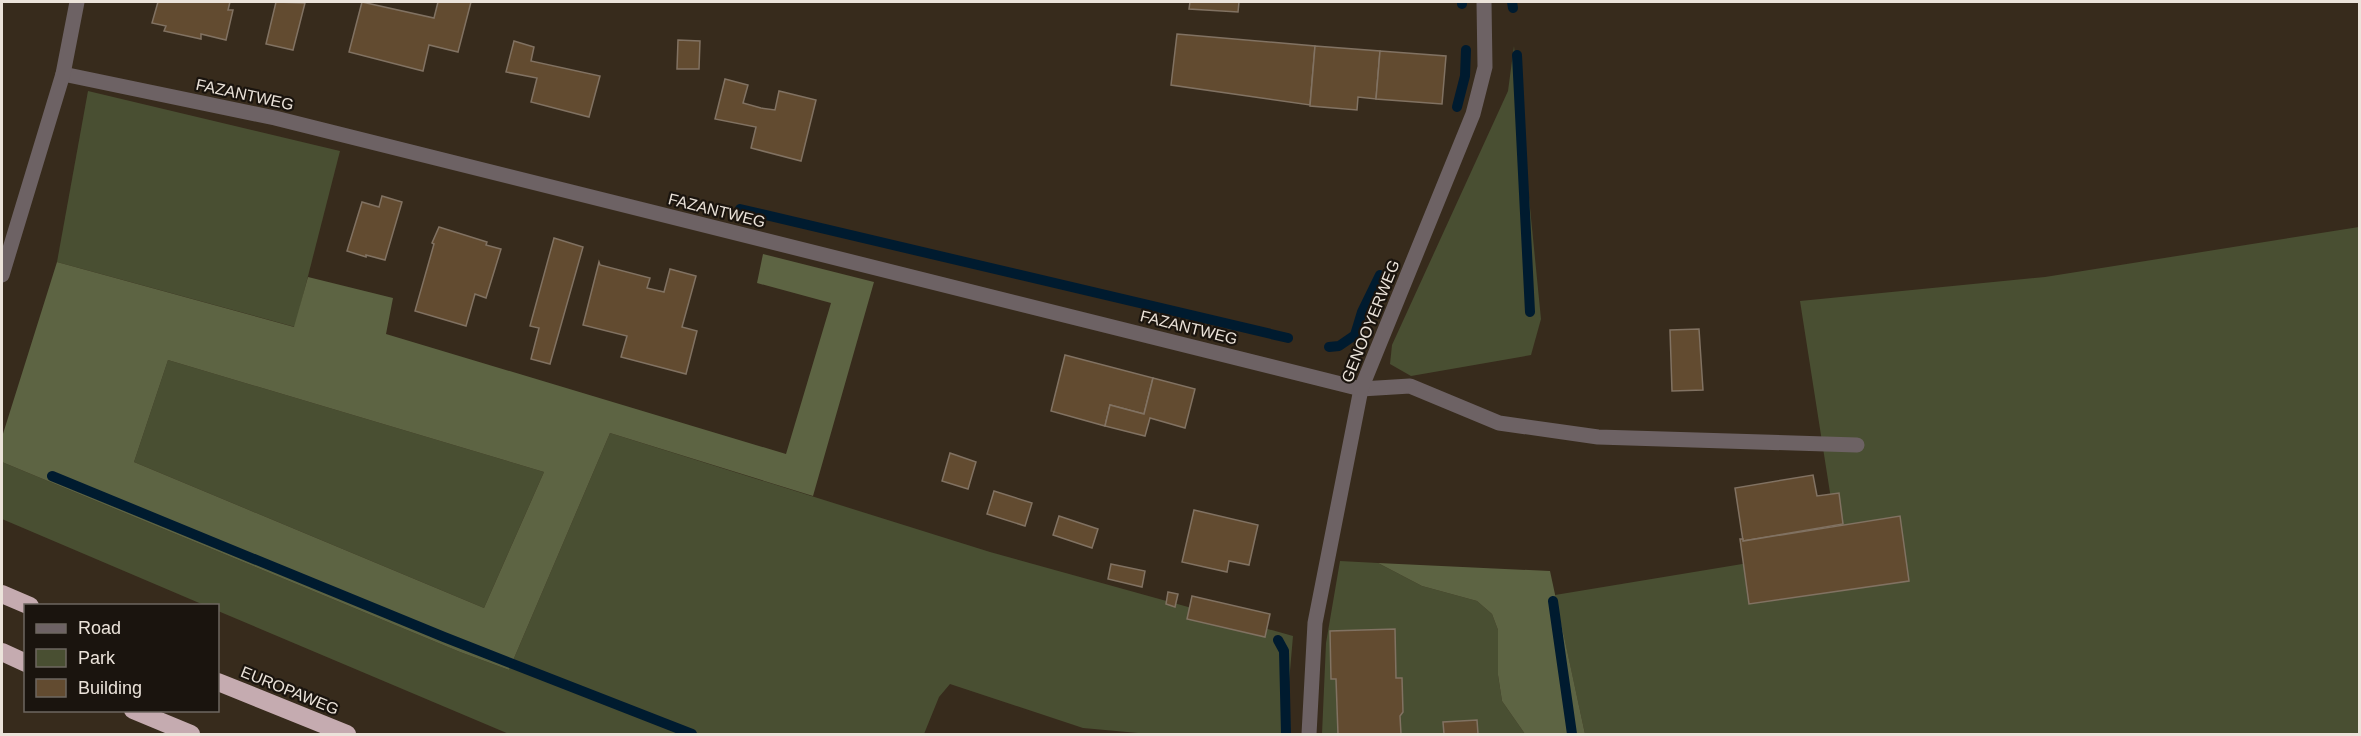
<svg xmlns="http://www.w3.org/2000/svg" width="2361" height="736" font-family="Helvetica,sans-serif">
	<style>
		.green { fill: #494f32 }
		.forest { fill: #5d6443; fill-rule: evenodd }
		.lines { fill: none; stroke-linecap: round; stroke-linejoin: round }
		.stream { stroke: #001b2f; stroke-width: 10 }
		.building { fill: #624b30; stroke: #817262; stroke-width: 1.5 }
		.service { stroke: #6d6264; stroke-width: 15 }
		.minor { stroke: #6d6264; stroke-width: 15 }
		.motorway { stroke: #c5abb0; stroke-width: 18 }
		.labels { text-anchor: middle; stroke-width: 4.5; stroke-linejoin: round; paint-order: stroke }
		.street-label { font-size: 16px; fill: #ebe3da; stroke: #1a140e }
	</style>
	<rect width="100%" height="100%" fill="#372b1c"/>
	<!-- green -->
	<g class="green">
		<polygon points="1514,46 1541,319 1531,355 1411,376 1390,364 1392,345 1508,91"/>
		<polygon points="88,91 340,151 295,327 57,262"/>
		<polygon points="2359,227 2359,734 1585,734 1555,595 1900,538 1836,531 1800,301 2045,277"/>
		<polygon points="168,360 544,472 484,608 134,462"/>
		<polygon points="610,433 990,552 1293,636 1288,694 1289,734 1149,734 1083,728 950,684 939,697 924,734 509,734 218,611 218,606 204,605 2,519 2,462 460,652 509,670"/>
		<polygon points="1340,561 1378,563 1422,586 1477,601 1492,614 1498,630 1498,675 1502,701 1525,734 1322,734 1326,643"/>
	</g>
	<!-- forest -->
	<g class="forest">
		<path d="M 763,254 L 874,282 L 813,496 L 610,433 L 509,670 L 460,652 L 2,462 L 2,437 L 57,262 L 294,327 L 308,277 L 393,298 L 386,334 L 786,454 L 831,303 L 757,283 ZM 168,360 L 544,472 L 484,608 L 134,462 Z"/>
		<polygon points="1378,563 1550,571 1585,734 1525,734 1502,701 1498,675 1498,630 1492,614 1477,601 1422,586"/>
	</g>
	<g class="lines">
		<!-- stream -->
		<g class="stream">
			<polyline points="1462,2 1462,4"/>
			<polyline points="1512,2 1513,8"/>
			<polyline points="1517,55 1530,312"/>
			<polyline points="1457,107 1465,76 1466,50"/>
			<polyline points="740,209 1288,338"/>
			<polyline points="1329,347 1339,346 1355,335 1362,312 1380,275"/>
			<polyline points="52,476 444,637 692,734"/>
			<polyline points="1553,601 1572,734"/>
			<polyline points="1278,640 1284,651 1286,734"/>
		</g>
	</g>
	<!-- building -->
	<g class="building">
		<polygon points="158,2 230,2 228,10 233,10 226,40 201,34 201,39 164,31 166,26 152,23"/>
		<polygon points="276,2 305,3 293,50 266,44"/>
		<polygon points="362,2 434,18 438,2 471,2 458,52 429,45 423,71 349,52"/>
		<polygon points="1190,2 1239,2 1238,12 1189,9"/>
		<polygon points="1177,34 1315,46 1310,105 1171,85"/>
		<polygon points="678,40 700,41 699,69 677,69"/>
		<polygon points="514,41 534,47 531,61 600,76 589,117 531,102 537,78 506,72"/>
		<polygon points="1315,46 1380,51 1376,99 1358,97 1357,110 1310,106"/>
		<polygon points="1380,51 1446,56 1442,104 1376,99"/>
		<polygon points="725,79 748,85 743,103 761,108 775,110 779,91 816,100 801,161 751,148 756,127 715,119"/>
		<polygon points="382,196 402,202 385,260 366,255 366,257 347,251 362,202 379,207"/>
		<polygon points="439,227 487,242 486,245 501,249 486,298 475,294 466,326 415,311 434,244 432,243"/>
		<polygon points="554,238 583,247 550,364 531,359 539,328 530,326"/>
		<polygon points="599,262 600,265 650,278 647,288 664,292 670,269 696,276 682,327 697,331 686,374 621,357 627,336 583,325"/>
		<polygon points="1699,329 1703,390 1672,391 1670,330"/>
		<polygon points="1065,355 1153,378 1144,414 1110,405 1105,426 1051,411"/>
		<polygon points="1153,378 1195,389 1185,428 1150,418 1145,436 1105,426 1110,405 1144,414"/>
		<polygon points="950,453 976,462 968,489 942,481"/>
		<polygon points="1813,475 1817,496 1839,493 1843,524 1743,541 1735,488"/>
		<polygon points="994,491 1032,503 1025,526 987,514"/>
		<polygon points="1194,510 1258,525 1249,565 1229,561 1227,572 1182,562"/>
		<polygon points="1059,516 1098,529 1092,548 1053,535"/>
		<polygon points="1900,516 1909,581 1749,604 1740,539 1743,539 1743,541"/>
		<polygon points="1111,564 1145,571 1142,587 1108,579"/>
		<polygon points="1168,592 1178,594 1175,607 1166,604"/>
		<polygon points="1192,596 1270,614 1265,637 1187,619"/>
		<polygon points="1395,629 1396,678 1402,678 1403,712 1400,716 1401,734 1338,734 1336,679 1331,679 1330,631"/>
		<polygon points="1477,720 1478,734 1444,734 1443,722"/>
	</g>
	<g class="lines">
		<!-- service -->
		<polyline class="service" points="1361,389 1410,386 1499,423 1598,437 1857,445"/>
		<!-- minor -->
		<g class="minor">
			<polyline points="63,74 275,118 1361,389"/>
			<polyline points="2,275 63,74 77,2"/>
			<polyline points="1309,734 1315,623 1361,389 1473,114 1485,67 1484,2"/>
		</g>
		<!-- motorway -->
		<g class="motorway">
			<polyline points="2,594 30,606"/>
			<polyline points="2,652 26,663"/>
			<polyline points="218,682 347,734"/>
			<polyline points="133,710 191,734"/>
		</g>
	</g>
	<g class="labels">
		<!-- street labels -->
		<g class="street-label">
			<text transform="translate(245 94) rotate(12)" y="6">FAZANTWEG</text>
			<text transform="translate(717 210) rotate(14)" y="6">FAZANTWEG</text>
			<text transform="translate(1370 321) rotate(-68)" y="6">GENOOYERWEG</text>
			<text transform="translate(1189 327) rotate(14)" y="6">FAZANTWEG</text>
			<text transform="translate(290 690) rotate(22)" y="6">EUROPAWEG</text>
		</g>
	</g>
	<!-- border -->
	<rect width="2361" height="736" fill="none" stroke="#ebe3da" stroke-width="6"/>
	<!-- legend -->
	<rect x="24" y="604" width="195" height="108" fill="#1a140e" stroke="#6e6760" stroke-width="1.5"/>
	<rect x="36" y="624" width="30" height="9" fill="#6d6264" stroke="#6e6760" stroke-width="1.5"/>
	<text x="78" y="634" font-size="18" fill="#ebe3da">Road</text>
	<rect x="36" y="649" width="30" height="18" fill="#494f32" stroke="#6e6760" stroke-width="1.5"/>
	<text x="78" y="664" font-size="18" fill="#ebe3da">Park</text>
	<rect x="36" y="679" width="30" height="18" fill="#624b30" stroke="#6e6760" stroke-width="1.5"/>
	<text x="78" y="694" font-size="18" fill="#ebe3da">Building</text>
</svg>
